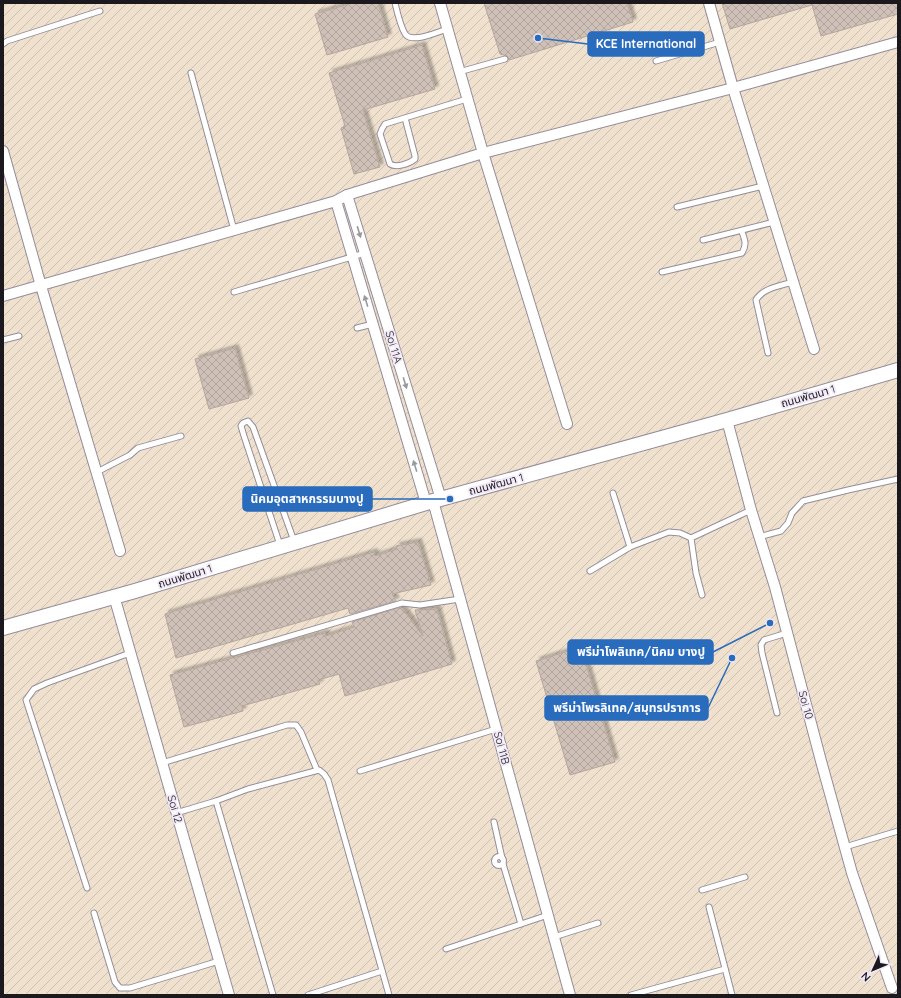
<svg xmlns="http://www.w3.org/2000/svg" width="901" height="998" font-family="Quicksand,'Noto Sans Thai',sans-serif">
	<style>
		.industrial { fill: url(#industrial-furrows) }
		.building { fill: url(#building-cross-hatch); stroke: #b4a69d; filter: url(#shadow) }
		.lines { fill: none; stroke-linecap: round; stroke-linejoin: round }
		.service-casing { stroke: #958d9a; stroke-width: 7 }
		.minor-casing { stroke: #958d9a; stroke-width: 12 }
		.secondary-casing { stroke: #958d9a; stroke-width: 16 }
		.service { stroke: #fff; stroke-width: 5 }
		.minor { stroke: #fff; stroke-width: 10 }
		.secondary { stroke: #fff; stroke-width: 14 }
		.oneway { fill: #99989a }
		.labels { text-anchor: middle; stroke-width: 3.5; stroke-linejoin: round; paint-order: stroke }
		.street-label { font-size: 11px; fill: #1c191e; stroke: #f2e9f7 }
		.leader { fill: none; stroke: #296bbc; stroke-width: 1.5 }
		.callout-dot { fill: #296bbc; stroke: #f2e9f7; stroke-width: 1.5 }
		.callout { fill: #296bbc; stroke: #296bbc; stroke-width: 1.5 }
		.callout-label { font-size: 12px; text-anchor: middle; font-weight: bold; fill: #fff }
	</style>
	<defs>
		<pattern id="industrial-furrows" width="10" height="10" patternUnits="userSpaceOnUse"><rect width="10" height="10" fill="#efe1ce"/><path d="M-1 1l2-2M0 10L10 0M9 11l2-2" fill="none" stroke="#ccc0b0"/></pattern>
		<pattern id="building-cross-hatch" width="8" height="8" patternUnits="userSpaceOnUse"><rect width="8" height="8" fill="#d0c1b8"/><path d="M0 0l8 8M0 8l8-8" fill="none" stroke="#b2a59e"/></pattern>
		<filter id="shadow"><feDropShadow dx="3.5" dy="-3.5" stdDeviation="1" flood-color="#0004"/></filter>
	</defs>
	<rect width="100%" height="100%" fill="#f2e9f7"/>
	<!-- industrial -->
	<rect class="industrial" x="3" y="3" width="895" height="992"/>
	<!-- building -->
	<g class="building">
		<polygon points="352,3 378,3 388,37 327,55 315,14"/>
		<polygon points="484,3 627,3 633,22 509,60 507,56 500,54"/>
		<polygon points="722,3 898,3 898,14 821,36 812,5 730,29"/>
		<polygon points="422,45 435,89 363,110 380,167 354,174 341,128 345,126 329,73"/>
		<polygon points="235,348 249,398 209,409 195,359"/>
		<polygon points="418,542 431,585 392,594 396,601 350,614 348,608 176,658 165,614 374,552 375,556 397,549 396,546"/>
		<polygon points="401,607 423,636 415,610 437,609 452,664 345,696 339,674 318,680 320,684 242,706 243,711 184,727 170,675 325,633 326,636 354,627 352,622"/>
		<polygon points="581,647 615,762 570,775 536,661"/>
	</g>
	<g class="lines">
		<defs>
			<g id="service">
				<path d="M 395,3 C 397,11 401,29 406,35 C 413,43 438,32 447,29"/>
				<polyline points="3,44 7,41 100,11"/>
				<polyline points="656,61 720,42"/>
				<polyline points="459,72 505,59"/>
				<polyline points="191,73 234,230"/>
				<path d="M 405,118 L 415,156 L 415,159 C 409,164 396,168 390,164 L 380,134 L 382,129 L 385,124 L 467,99"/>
				<polyline points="677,207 763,186"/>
				<polyline points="703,240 774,222"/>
				<path d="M 662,272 L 742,253 C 747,245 745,240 742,232"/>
				<polyline points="234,292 365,253"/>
				<polyline points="357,328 373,324"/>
				<polyline points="3,340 19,336"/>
				<path d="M 768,353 L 756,300 C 763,288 780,286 793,282"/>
				<polyline points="97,472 130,455 138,448 181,436"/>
				<polyline points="613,493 630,547"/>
				<polyline points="759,537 781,531 788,523 792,513 803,501 848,490 898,479"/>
				<polyline points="280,545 244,436 241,426 243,423 248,421 253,427 294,541"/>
				<polyline points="590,571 630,547 669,532 680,533 691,538"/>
				<polyline points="702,595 696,573 691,538 751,510"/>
				<polyline points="233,653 402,603 420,605 460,599"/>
				<polyline points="777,713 762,653 761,645 764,640 787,633"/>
				<polyline points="162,763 287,725 296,725 301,732 317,770"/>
				<polyline points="360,771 496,729"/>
				<polyline points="216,801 248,789 319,770 324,774 328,780 389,995"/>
				<polyline points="176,813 216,801 273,995"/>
				<polyline points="494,822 502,858"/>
				<polyline points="845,847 898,831"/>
				<circle cx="499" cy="861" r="4.5"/>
				<polyline points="503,864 521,924"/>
				<polyline points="87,888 26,700 34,689 47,683 130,653"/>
				<polyline points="702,890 745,877"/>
				<polyline points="709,907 732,995"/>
				<polyline points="94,913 115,982 120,988 130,988 219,961"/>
				<polyline points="554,937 598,923"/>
				<polyline points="446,949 548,915"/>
				<polyline points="308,995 382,971"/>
				<polyline points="631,995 725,969"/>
			</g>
			<g id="minor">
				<polyline points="440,3 483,153 567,424"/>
				<polyline points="709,3 733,88 814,349"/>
				<polyline points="3,151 41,286 120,551"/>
				<polyline points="347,195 441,499"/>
				<polyline points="336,201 426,503"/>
				<polyline points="3,296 336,201 347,195 483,153 733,88 898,42"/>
				<polyline points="727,420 751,510 775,587 821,761 852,873 892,988"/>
				<polyline points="433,501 570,995"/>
				<polyline points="114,596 229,995"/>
			</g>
			<polyline id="secondary" points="3,628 135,591 426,503 727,420 898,370"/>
		</defs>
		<!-- service casing -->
		<use href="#service" class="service-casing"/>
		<!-- minor casing -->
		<use href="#minor" class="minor-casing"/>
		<!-- secondary casing -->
		<use href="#secondary" class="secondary-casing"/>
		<!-- service -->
		<use href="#service" class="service"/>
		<!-- minor -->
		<use href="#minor" class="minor"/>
		<!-- secondary -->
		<use href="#secondary" class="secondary"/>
	</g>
	<!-- one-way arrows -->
	<defs><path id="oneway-solid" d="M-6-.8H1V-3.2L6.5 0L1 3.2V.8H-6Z"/></defs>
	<g class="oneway">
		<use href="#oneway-solid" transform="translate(359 232) rotate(73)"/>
		<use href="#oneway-solid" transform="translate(366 301) rotate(-107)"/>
		<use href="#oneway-solid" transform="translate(405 383) rotate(73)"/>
		<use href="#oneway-solid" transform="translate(415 466) rotate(-107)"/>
	</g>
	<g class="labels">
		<!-- street labels -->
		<g class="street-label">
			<text transform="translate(394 347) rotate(73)" y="4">Soi 11A</text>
			<text transform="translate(808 396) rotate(-16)" y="4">ถนนพัฒนา 1</text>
			<text transform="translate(496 484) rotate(-15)" y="4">ถนนพัฒนา 1</text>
			<text transform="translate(185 576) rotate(-17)" y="4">ถนนพัฒนา 1</text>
			<text transform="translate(806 705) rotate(75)" y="4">Soi 10</text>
			<text transform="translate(502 748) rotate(75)" y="4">Soi 11B</text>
			<text transform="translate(175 809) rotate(74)" y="4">Soi 12</text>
		</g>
	</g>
	<!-- callouts -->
	<path class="leader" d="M538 38L588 44M450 499L372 499M770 623L713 652M732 658L708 708"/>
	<g class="callout-dot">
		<circle cx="538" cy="38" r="4"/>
		<circle cx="450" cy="499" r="4"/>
		<circle cx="770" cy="623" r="4"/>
		<circle cx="732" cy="658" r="4"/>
	</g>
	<g class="callout">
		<rect x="588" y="32" width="116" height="24" rx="4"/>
		<rect x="243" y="487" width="129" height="24" rx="4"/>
		<rect x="568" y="640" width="145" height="24" rx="4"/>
		<rect x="545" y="696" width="163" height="24" rx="4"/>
	</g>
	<g class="callout-label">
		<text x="646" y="48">KCE International</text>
		<text x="307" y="503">นิคมอุตสาหกรรมบางปู</text>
		<text x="641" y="656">พรีม่าโพลิเทค/นิคม บางปู</text>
		<text x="627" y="712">พรีม่าโพรลิเทค/สมุทรปราการ</text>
	</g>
	<!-- border -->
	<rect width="901" height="998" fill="none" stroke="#1c191e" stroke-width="8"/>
	<!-- north arrow -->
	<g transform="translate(873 970) rotate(226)" stroke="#f2e9f7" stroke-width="3" paint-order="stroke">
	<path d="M0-3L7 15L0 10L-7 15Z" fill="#1c191e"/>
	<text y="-6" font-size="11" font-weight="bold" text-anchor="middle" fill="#1c191e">N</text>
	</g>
</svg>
